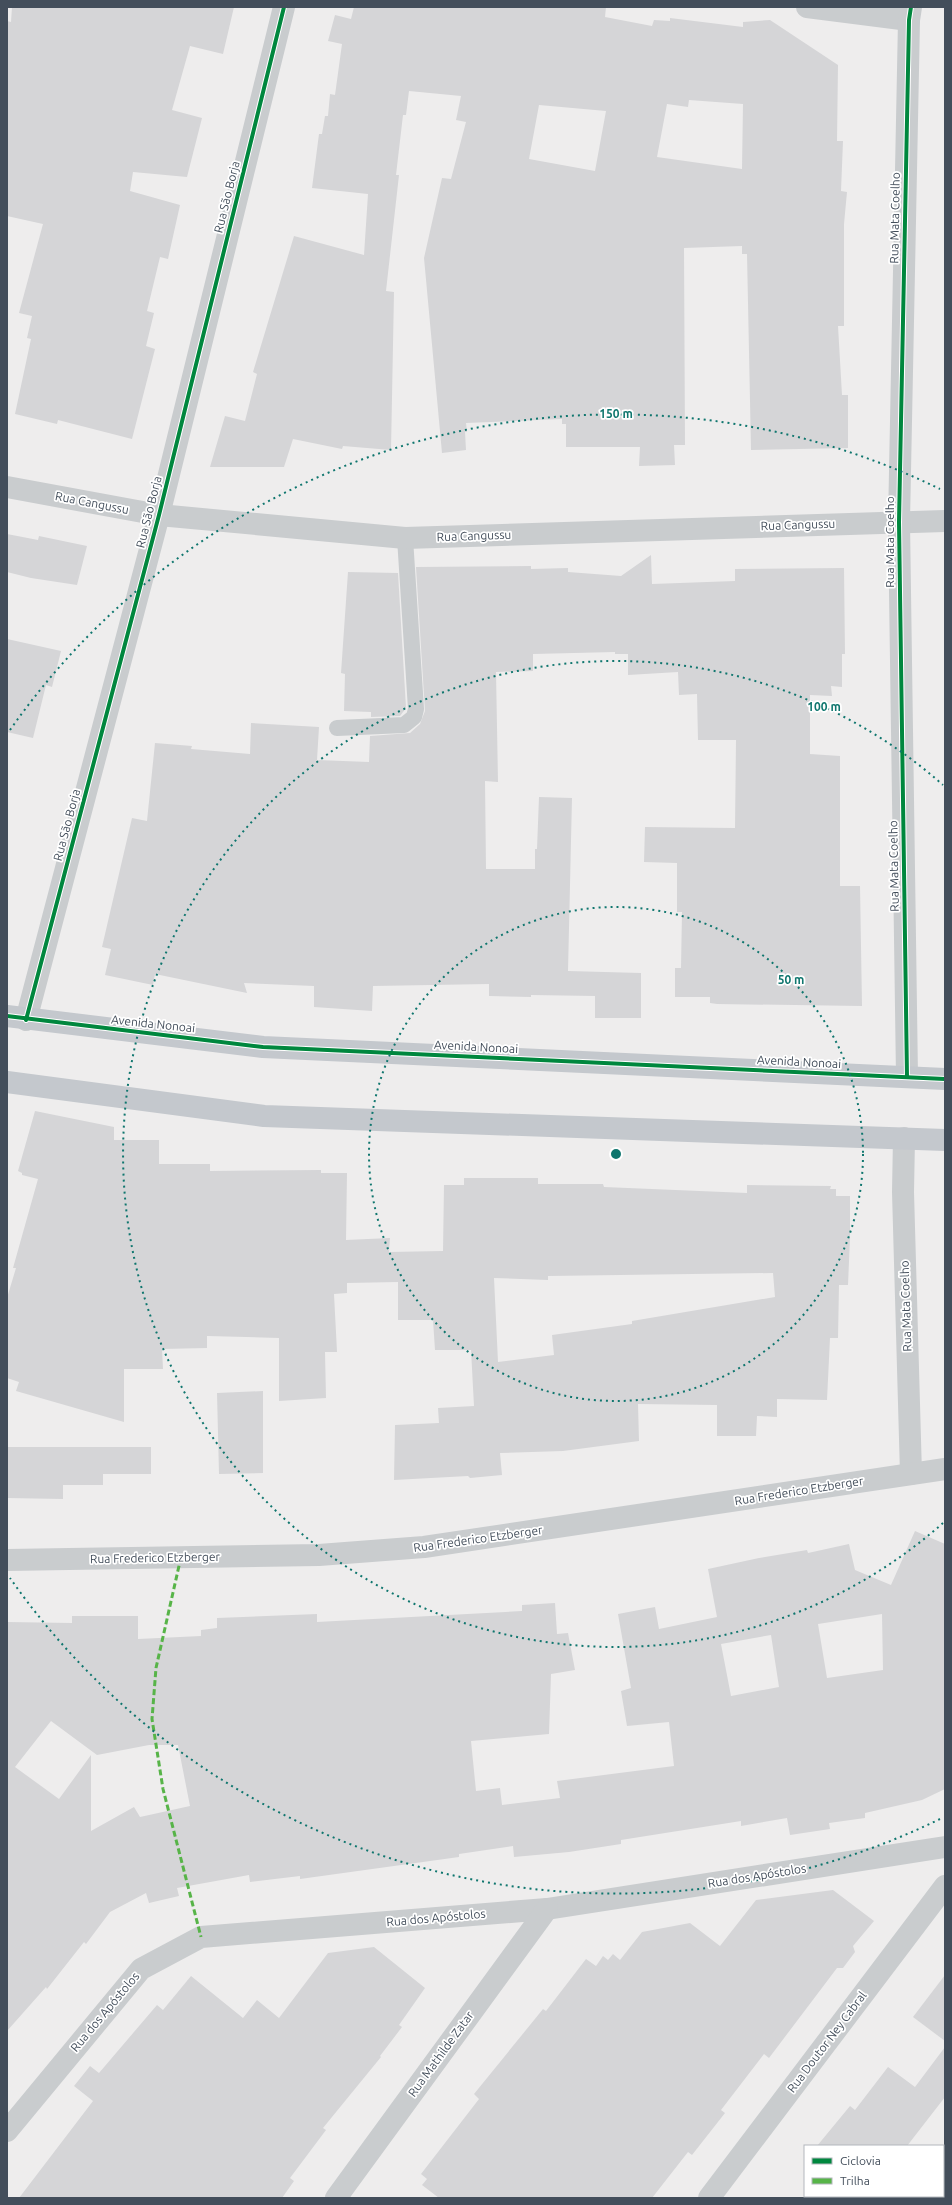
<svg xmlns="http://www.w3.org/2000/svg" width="952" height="2205" font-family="Ubuntu,sans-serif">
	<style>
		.building { fill: #d5d5d7; fill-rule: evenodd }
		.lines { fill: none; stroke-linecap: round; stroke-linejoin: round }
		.service { stroke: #c9ccce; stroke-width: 16 }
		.minor { stroke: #c9ccce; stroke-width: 22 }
		.primary { stroke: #c4c8cd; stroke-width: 22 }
		.quiet { stroke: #57b448; stroke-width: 3; stroke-dasharray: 6 3; stroke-linecap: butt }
		.cycleway-casing { stroke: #fff; stroke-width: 6 }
		.cycleway { stroke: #00873e; stroke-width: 4 }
		.ring { fill: none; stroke: #0f766e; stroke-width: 2; stroke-dasharray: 2 4 }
		.labels { text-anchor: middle; stroke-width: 3.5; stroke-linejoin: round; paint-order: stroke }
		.street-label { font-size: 12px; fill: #434e5b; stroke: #fff }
		.centre { fill: #0f766e; stroke: #fff; stroke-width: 2 }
		.ring-label { font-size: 12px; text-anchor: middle; font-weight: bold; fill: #0f766e; stroke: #fff; stroke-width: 3.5; stroke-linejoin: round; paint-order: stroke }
	</style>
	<rect width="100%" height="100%" fill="#eeeded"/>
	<!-- building -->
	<g class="building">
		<polygon points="12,7 234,7 223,54 190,46 172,110 202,118 187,177 133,172 130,191 180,205 168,259 160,257 147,311 154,313 146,346 155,349 132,439 58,420 57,424 15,414 31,339 27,338 32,316 19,313 43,224 7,216 7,21 11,22"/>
		<path d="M 354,7 L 606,7 L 605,17 L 652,26 L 654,20 L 670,21 L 670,18 L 743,27 L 743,22 L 770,20 L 838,65 L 837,141 L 843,141 L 841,191 L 847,192 L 844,224 L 844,326 L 838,326 L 842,395 L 848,395 L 848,448 L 751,450 L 747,254 L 742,254 L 742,246 L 684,248 L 685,445 L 674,445 L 675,465 L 639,466 L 640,447 L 566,447 L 566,424 L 562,424 L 562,419 L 466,423 L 467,432 L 465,432 L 466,450 L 442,453 L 424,258 L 442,178 L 451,179 L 466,122 L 456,120 L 461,96 L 409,91 L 406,115 L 403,115 L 396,175 L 399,175 L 386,291 L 394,292 L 391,450 L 343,446 L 342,449 L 293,439 L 284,467 L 210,467 L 225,416 L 245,421 L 257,374 L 253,372 L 294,236 L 364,255 L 368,194 L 312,188 L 319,134 L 322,134 L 325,116 L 328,116 L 330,94 L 335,95 L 342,44 L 328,41 L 335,15 L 351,19 ZM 689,100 L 743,104 L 742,169 L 657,157 L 667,104 L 688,107 ZM 539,105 L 606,111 L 595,171 L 529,159 Z"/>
		<polygon points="7,534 38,540 39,536 87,546 77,585 31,578 7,572"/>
		<polygon points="651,555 652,584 735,581 735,569 844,568 845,654 842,654 842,687 831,686 832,696 810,695 810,754 840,756 840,886 860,886 862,1006 717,1004 710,1003 710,997 675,997 675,968 681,968 682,912 677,912 677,863 644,862 645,827 735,828 736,740 698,740 697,694 679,695 678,672 628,675 628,654 615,654 615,652 533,654 533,671 496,672 498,782 485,781 486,869 535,869 535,849 537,849 539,797 572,798 568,971 641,973 641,1018 595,1018 595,996 531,995 531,997 489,996 489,984 373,986 372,1011 314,1007 314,986 244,983 247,993 155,974 153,985 105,975 111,949 102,947 132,818 147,821 155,743 192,746 191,749 250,754 251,723 319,727 317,760 369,762 370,736 410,733 420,724 425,711 416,567 531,566 531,569 568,568 568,572 621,576"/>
		<polygon points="348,572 398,573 406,708 400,716 371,717 371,712 344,711 345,674 341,673"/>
		<polygon points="7,639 61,651 52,687 46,685 33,738 7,732"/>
		<path d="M 35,1111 L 114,1127 L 114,1140 L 159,1140 L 159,1164 L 210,1164 L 210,1171 L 321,1170 L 321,1173 L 347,1173 L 346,1240 L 390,1238 L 389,1252 L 443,1251 L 444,1185 L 464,1185 L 464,1178 L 538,1178 L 538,1184 L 603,1184 L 604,1187 L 747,1193 L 747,1185 L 831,1186 L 830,1189 L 836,1189 L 836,1196 L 850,1196 L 850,1238 L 848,1285 L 839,1285 L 838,1338 L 830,1338 L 827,1400 L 777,1399 L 777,1417 L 757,1416 L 756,1436 L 717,1436 L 717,1405 L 638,1404 L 639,1441 L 563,1451 L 500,1453 L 502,1475 L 470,1478 L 468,1476 L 394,1480 L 395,1425 L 439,1423 L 438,1408 L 474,1406 L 471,1350 L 435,1350 L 433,1320 L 398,1320 L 398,1282 L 347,1283 L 347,1293 L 334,1294 L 337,1352 L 325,1352 L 326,1398 L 279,1401 L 279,1338 L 207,1336 L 207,1348 L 162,1349 L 163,1369 L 124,1369 L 124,1422 L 16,1391 L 19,1382 L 7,1378 L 7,1298 L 16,1268 L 13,1268 L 38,1179 L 22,1175 L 22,1173 L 18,1171 ZM 773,1273 L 775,1297 L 632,1321 L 632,1324 L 552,1335 L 554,1355 L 498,1362 L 494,1278 L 548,1280 L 548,1276 Z"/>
		<polygon points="263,1391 263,1473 219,1474 217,1393"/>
		<polygon points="7,1447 151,1447 151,1474 103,1474 103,1485 63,1485 63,1499 7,1498"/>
		<path d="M 915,1531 L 945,1544 L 945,1789 L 922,1800 L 865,1813 L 865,1818 L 829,1823 L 830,1829 L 790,1835 L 787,1818 L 741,1826 L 741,1821 L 621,1840 L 621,1844 L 569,1852 L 514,1857 L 513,1846 L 459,1854 L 459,1857 L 300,1879 L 300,1876 L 250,1882 L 249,1875 L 177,1888 L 179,1896 L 149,1903 L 146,1893 L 110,1912 L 86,1944 L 84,1942 L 47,1989 L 46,1987 L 7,2031 L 7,1622 L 72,1623 L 72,1616 L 138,1616 L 138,1639 L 201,1636 L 201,1630 L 217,1628 L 217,1618 L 317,1614 L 317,1622 L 522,1611 L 522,1605 L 555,1603 L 557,1634 L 568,1633 L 575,1670 L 551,1674 L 549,1734 L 471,1741 L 476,1791 L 500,1788 L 502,1805 L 560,1798 L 557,1781 L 674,1766 L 669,1722 L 627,1726 L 621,1691 L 631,1688 L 618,1614 L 655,1607 L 659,1629 L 717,1617 L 708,1569 L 759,1558 L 807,1550 L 808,1553 L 849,1544 L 855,1570 L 891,1585 ZM 882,1614 L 883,1670 L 827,1678 L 818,1624 ZM 771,1635 L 779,1687 L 731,1696 L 721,1644 ZM 51,1721 L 97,1755 L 149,1745 L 178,1745 L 190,1806 L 140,1817 L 134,1807 L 91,1831 L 91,1755 L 59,1799 L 15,1767 Z"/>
		<polygon points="833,1890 874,1921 853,1946 855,1952 843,1968 837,1968 769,2058 764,2054 721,2110 725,2113 692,2155 688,2152 652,2198 439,2198 422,2185 427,2179 421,2174 479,2099 474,2094 543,2009 546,2011 586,1959 596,1966 603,1956 608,1960 613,1954 620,1960 642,1932 690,1923 720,1946 756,1900"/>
		<polygon points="374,1947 425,1988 399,2025 402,2027 380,2056 381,2057 323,2128 326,2130 290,2178 294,2181 282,2198 19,2198 93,2101 74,2086 90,2066 99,2073 157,2005 163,2010 191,1976 243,2018 257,2000 279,2018 328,1953"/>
		<polygon points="945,1975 945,2041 913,2017"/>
		<polygon points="945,2047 945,2097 907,2146 817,2146 850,2106 855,2110 888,2067 915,2087"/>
	</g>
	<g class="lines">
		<!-- service -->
		<polyline class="service" points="337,728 404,725 414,717 416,709 405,538"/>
		<!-- minor -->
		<g class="minor">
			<polyline points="807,7 909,20"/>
			<polyline points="7,487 159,515 405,538 945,521"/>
			<polyline points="26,1020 159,515 284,7"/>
			<polyline points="907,1077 899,522 909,20 911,7"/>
			<polyline points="904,1138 903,1192 911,1474"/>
			<polyline points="7,1560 319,1555 424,1547 945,1469"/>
			<polyline points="7,2131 141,1969 201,1937 547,1909 945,1847"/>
			<polyline points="336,2198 547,1909"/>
			<polyline points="709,2198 945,1886"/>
		</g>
		<!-- primary -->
		<g class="primary">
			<polyline points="7,1016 263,1047 945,1079"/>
			<polyline points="7,1082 264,1116 945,1140"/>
		</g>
		<!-- quiet -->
		<polyline class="quiet" points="181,1557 156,1668 152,1719 163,1789 201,1937"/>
		<defs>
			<g id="cycleway">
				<polyline points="7,1016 263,1047 945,1079"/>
				<polyline points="26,1020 159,515 284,7"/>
				<polyline points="907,1077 899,522 909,20 911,7"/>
			</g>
		</defs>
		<!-- cycleway casing -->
		<use href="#cycleway" class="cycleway-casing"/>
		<!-- cycleway -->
		<use href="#cycleway" class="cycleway"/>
	</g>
	<!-- distance rings -->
	<g class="ring">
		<circle cx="616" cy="1154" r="247"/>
		<path d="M943 1523A493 493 0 1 1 943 785"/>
		<path d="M940 1819A740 740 0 0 1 10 1578M10 730A740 740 0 0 1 940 489"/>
	</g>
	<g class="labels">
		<!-- street labels -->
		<g class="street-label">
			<text transform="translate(227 197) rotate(-76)" y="4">Rua São Borja</text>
			<text transform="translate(895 218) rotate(-89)" y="4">Rua Mata Coelho</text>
			<text transform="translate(92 503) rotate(11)" y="4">Rua Cangussu</text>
			<text transform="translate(149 512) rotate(-76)" y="4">Rua São Borja</text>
			<text transform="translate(798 525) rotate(-2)" y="4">Rua Cangussu</text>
			<text transform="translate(474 536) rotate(-2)" y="4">Rua Cangussu</text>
			<text transform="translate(890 542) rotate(-90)" y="4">Rua Mata Coelho</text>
			<text transform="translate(67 825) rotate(-75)" y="4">Rua São Borja</text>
			<text transform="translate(894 866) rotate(-91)" y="4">Rua Mata Coelho</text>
			<text transform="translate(153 1024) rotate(6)" y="4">Avenida Nonoai</text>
			<text transform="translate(476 1047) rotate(3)" y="4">Avenida Nonoai</text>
			<text transform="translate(799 1062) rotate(3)" y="4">Avenida Nonoai</text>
			<text transform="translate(906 1306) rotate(-92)" y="4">Rua Mata Coelho</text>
			<text transform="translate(799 1491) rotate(-9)" y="4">Rua Frederico Etzberger</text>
			<text transform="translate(478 1539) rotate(-8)" y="4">Rua Frederico Etzberger</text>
			<text transform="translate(155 1558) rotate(-1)" y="4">Rua Frederico Etzberger</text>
			<text transform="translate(757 1876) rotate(-9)" y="4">Rua dos Apóstolos</text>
			<text transform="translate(436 1918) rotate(-5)" y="4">Rua dos Apóstolos</text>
			<text transform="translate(105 2012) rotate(-50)" y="4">Rua dos Apóstolos</text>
			<text transform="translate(827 2042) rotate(-53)" y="4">Rua Doutor Ney Cabral</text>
			<text transform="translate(441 2054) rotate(-54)" y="4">Rua Mathilde Zatar</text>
		</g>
	</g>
	<circle cx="616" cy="1154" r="6" class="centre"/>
	<g class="ring-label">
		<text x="616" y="418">150 m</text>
		<text x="824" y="711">100 m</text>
		<text x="791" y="984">50 m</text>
	</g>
	<!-- border -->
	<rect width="952" height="2205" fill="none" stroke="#434e5b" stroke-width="16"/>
	<!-- legend -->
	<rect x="804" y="2145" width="140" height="52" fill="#ffffff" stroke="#b4b8bd"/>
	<rect x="812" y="2158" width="20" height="6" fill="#00873e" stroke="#b4b8bd"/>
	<text x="840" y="2165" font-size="12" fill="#434e5b">Ciclovia</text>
	<rect x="812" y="2178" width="20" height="6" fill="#57b448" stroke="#b4b8bd"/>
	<text x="840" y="2185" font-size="12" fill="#434e5b">Trilha</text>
</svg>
